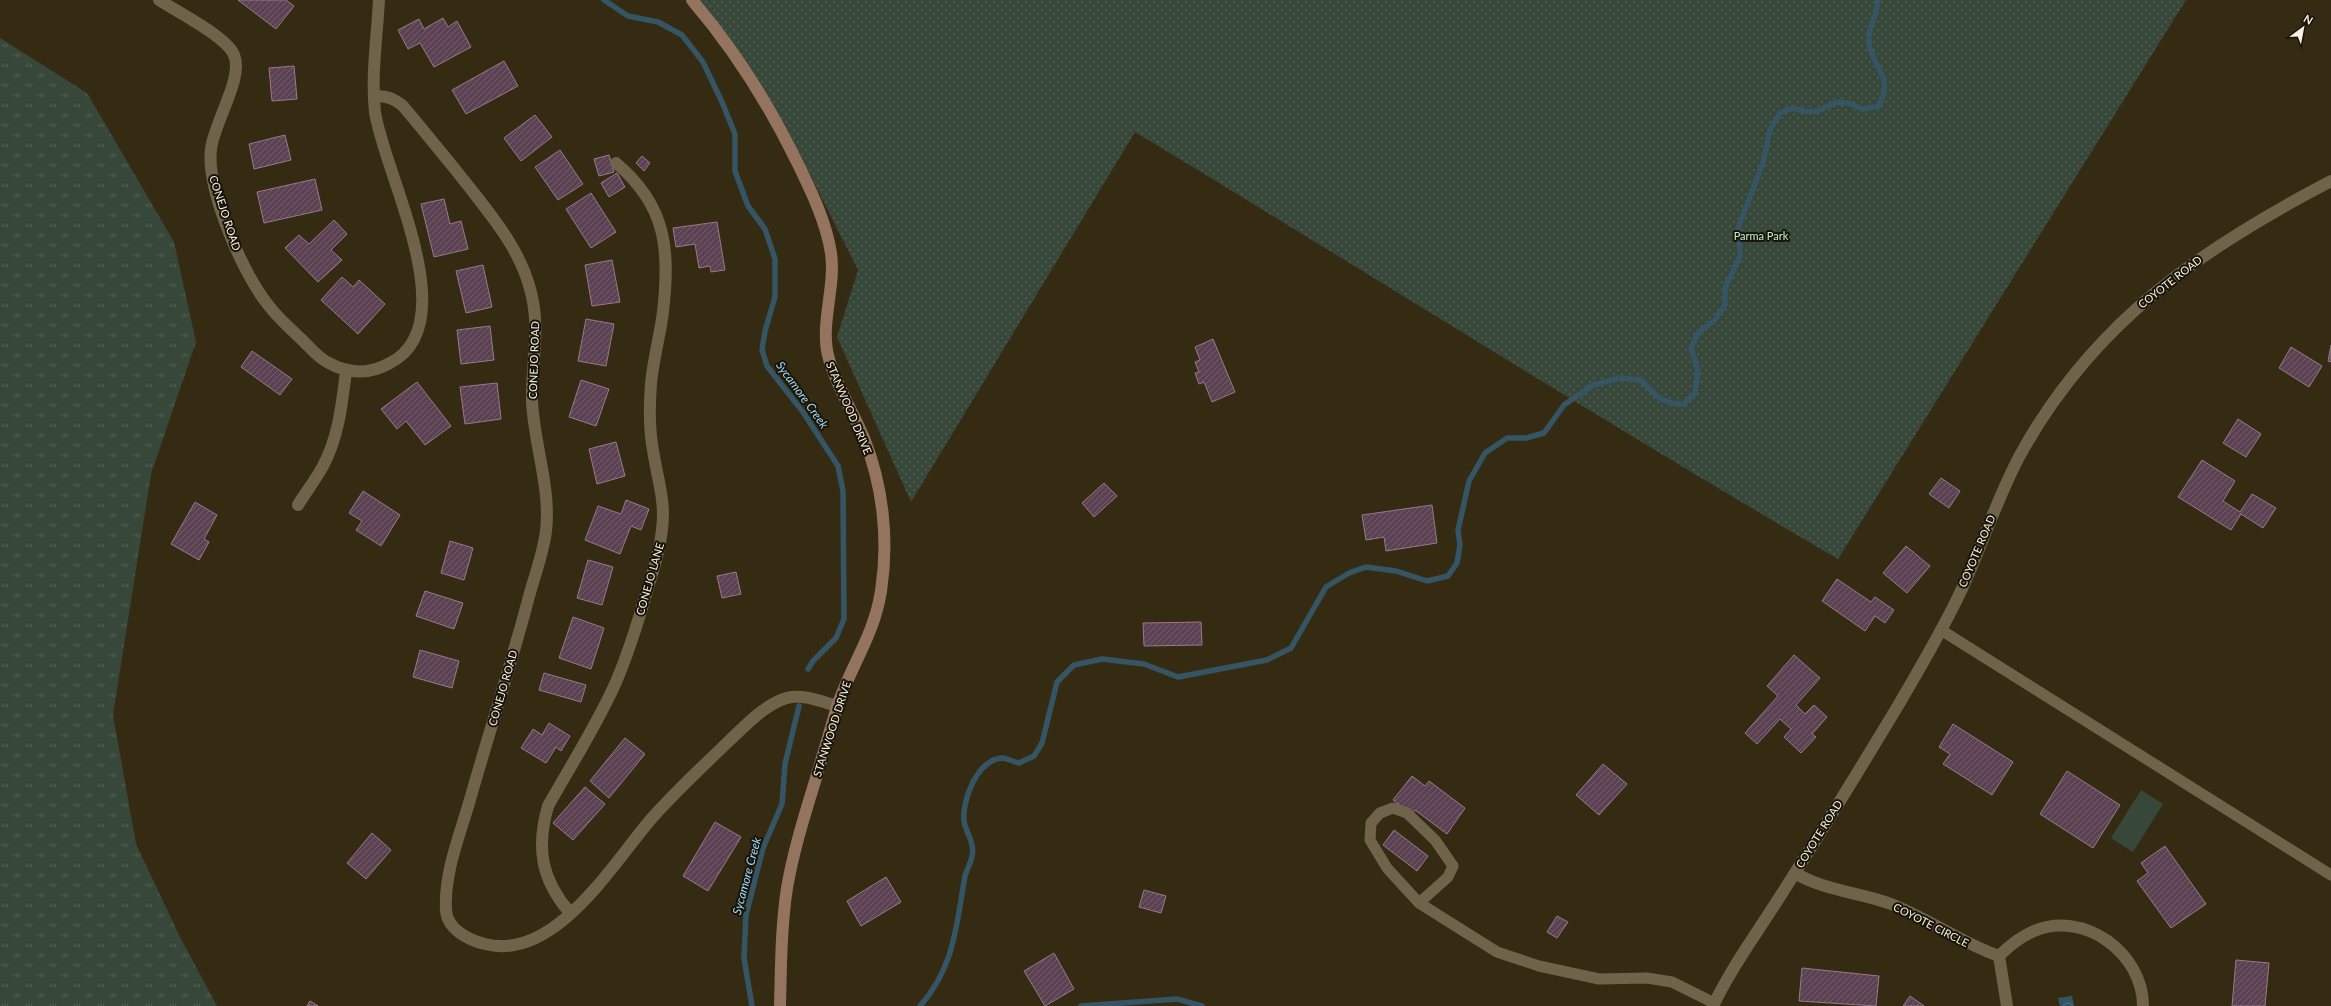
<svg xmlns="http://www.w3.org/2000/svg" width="2331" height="1006" font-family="Lato,sans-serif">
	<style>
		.grass { fill: url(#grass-tufts) }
		.park { fill: url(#park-dots) }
		.garden { fill: #374739 }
		.water { fill: url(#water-waves) }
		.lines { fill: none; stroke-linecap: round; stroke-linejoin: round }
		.stream { stroke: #355564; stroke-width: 5.5 }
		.building { fill: url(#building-hatch); stroke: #957a8c }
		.lane { stroke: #6f6449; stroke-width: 11 }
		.street { stroke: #6f6449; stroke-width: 12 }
		.secondary { stroke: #94735f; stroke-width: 12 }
		.labels { text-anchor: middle; stroke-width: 4; stroke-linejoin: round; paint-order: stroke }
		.street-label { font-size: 11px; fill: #f8f2e3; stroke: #191409 }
		.park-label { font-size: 11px; fill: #c1f1c7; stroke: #191409 }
		.water-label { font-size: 12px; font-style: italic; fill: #9edbf9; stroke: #191409 }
	</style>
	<defs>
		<pattern id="grass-tufts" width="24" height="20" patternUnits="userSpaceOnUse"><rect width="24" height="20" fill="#374739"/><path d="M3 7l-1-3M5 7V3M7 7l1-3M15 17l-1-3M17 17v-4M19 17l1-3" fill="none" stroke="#556256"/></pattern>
		<pattern id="park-dots" width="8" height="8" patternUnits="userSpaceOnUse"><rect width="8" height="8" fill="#374739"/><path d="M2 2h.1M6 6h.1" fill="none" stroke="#556256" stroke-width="1.8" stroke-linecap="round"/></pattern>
		<pattern id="water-waves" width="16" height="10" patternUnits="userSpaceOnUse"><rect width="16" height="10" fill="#355564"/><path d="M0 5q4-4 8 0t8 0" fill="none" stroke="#536e7a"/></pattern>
		<pattern id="building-hatch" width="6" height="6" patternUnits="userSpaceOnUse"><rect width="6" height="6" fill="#5b4152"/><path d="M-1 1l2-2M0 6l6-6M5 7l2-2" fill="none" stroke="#735d6b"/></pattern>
	</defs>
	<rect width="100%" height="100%" fill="#352b12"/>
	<!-- grass -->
	<polygon class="grass" points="0,38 87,93 174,242 196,342 151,474 113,715 136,844 181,939 217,1006 0,1006"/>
	<!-- park -->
	<path class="park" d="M 697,0 L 2186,0 L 1838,559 C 1602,421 1370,274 1135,132 L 911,502 L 837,337 L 858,270 L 785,125 Z"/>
	<!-- garden -->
	<polygon class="garden" points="2141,790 2163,804 2133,852 2111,838"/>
	<!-- water -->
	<polygon class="water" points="2072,996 2074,1006 2060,1006 2058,998"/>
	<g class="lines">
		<!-- stream -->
		<g class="stream">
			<polyline points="604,0 628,16 658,22 682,35 703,62 722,102 735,134 735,171 748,206 765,229 775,259 775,297 765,331 762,350 767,366 803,412 838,466 843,491 844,619 836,638 813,661 808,669"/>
			<polyline points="752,1006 744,958 746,915 763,848 782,804 785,764 799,706"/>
			<path d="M 920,1006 C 955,966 956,926 965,876 C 967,869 971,863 972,856 C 975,843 966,833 964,821 C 962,800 977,760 1002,758 C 1007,758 1014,762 1019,763 L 1034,756 L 1042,743 L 1057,682 L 1074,665 L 1102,659 L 1144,664 L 1178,677 L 1267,660 L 1291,648 L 1326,587 L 1349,573 L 1366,567 L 1396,571 L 1427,581 L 1448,576 L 1457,563 L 1460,545 L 1458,530 L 1469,481 L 1485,453 L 1507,438 L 1526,438 L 1544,433 L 1564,405 L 1593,385 L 1620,378 L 1641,380 C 1655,395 1662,404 1683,404 L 1695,394 L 1698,371 L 1691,347 L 1699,332 L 1714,321 L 1725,305 L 1725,288 L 1740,256 L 1738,228 L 1763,163 L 1770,130 L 1780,113 L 1793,108 L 1807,112 L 1818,111 L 1836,102 L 1848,103 L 1863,109 L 1878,106 C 1894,81 1877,71 1870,48 C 1865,30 1878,16 1878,0"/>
			<polyline points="1081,1006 1177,999 1202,1006"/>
		</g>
	</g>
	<!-- building -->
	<g class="building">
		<polygon points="238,0 286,0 294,6 276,29"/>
		<polygon points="443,18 448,27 457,21 471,47 434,67 420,43 408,49 398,30 419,19 424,29"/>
		<polygon points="504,61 518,86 466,114 452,90"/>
		<polygon points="294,66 297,99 272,101 269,68"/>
		<polygon points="535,115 552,137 521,161 504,138"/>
		<polygon points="285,135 291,160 254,169 249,144"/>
		<polygon points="560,150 583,184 558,200 535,167"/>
		<polygon points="609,155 614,172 599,176 594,159"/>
		<polygon points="642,156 650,163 644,171 636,163"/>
		<polygon points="617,173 625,187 609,197 601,183"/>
		<polygon points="315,179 322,210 264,223 257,192"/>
		<polygon points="591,193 616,232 591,248 566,209"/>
		<polygon points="444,199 450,224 461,221 468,249 434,257 421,204"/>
		<polygon points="334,220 347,234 331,250 342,260 318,282 285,248 299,235 309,244"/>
		<polygon points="717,222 725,270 711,272 710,266 699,268 695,244 676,247 673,228"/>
		<polygon points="612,260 620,302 592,306 585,265"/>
		<polygon points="483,265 492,307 466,313 456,271"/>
		<polygon points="342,277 353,287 359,280 385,304 358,334 321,300"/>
		<polygon points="586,319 614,324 606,366 578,361"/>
		<polygon points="490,326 494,360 461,364 457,330"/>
		<polygon points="1213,339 1235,392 1212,402 1204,382 1199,384 1195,373 1199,372 1195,362 1200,360 1195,347"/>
		<polygon points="2331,345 2331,362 2328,361"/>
		<polygon points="2291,347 2322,366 2309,387 2279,368"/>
		<polygon points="252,351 292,379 280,395 241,367"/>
		<polygon points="581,380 609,389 596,426 569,417"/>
		<polygon points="417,382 451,426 425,445 406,421 397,429 381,409"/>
		<polygon points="497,383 501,419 465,424 460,387"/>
		<polygon points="2238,419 2261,434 2246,457 2223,443"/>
		<polygon points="616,442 625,476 597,484 589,449"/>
		<polygon points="2202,460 2235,481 2223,501 2240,512 2252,494 2276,508 2263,528 2241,514 2231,530 2178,497"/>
		<polygon points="1941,478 1960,491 1949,508 1929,494"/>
		<polygon points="1104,483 1117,496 1094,517 1082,503"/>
		<polygon points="363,491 400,515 381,546 356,530 362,521 349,513"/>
		<polygon points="626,500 649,509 641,530 631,526 620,554 585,540 598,506 621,514"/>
		<polygon points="195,502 217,515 204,539 209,542 199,560 171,544"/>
		<polygon points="1432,505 1437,543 1386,551 1384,537 1366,540 1362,515"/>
		<polygon points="450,541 473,548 464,580 441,573"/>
		<polygon points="1906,546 1930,566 1907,593 1883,573"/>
		<polygon points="588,560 613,567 602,605 577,598"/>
		<polygon points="736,572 741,594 722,598 717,576"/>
		<polygon points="1837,579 1871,602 1875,597 1894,610 1885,623 1875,616 1865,631 1822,601"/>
		<polygon points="425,591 463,603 454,629 416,616"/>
		<polygon points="573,617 604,628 591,669 559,658"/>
		<polygon points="1201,622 1202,645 1144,646 1143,623"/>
		<polygon points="420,650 459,661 452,688 413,677"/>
		<polygon points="1794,655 1820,678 1796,705 1805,714 1814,705 1827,717 1812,734 1816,737 1801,753 1784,737 1791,729 1780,719 1757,744 1745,733 1778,696 1767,686"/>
		<polygon points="544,673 586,685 581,702 539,690"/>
		<polygon points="549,723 570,736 561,751 556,747 546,763 521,748 533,729 542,735"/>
		<polygon points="1953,724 2013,762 1992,795 1943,764 1950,754 1939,747"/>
		<polygon points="625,738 645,754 609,798 590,781"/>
		<polygon points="1603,764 1627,784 1599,815 1576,795"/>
		<polygon points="2067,771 2120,805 2093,848 2040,814"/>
		<polygon points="1412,776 1425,786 1429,781 1465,808 1447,834 1415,810 1412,814 1393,800"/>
		<polygon points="585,787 605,804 573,840 553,823"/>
		<polygon points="715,822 741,837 708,891 683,876"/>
		<polygon points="1394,830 1428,856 1417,871 1383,845"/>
		<polygon points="372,833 391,850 366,879 347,863"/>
		<polygon points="2165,846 2206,904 2171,928 2137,881 2148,873 2141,863"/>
		<polygon points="886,877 901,902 861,926 847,901"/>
		<polygon points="1144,890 1166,896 1161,913 1139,907"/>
		<polygon points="1557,916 1568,922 1557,938 1547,932"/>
		<polygon points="1054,953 1074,989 1045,1006 1024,971"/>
		<polygon points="2236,960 2269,963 2265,1006 2232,1006"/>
		<polygon points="1802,968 1879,976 1876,1006 1799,1001"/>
		<polygon points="1910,996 1924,1006 1903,1006"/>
		<polygon points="310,1001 318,1006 307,1006"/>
	</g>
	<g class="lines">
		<!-- lane -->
		<g class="lane">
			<polyline points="1941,630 2331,875"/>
			<polyline points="1419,903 1448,877 1453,866 1435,840 1407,813 1393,808 1380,813 1371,823 1370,840 1387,868 1419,903 1497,952 1539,966 1599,979 1647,978 1672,982 1714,1003"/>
		</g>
		<!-- street -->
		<g class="street">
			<path d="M 159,0 C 176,11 227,37 234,55 C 244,78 214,122 211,149 C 206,189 243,275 269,306 C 278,318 290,328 300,338 C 309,346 317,357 327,362 C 348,374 369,375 390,363 C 467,324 383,171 375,112 C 371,76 377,37 379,0"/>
			<path d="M 374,96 C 387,96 393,98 403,106 C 428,136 453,166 477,197 C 498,224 519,251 529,285 C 542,327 531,360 532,401 C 534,445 551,487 546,531 C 543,555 533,580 527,604 C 509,671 488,736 469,803 C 459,837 444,874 446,910 C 447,929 468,940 485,944 C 555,962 613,863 652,818 C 676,791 703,766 730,740 C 746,725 768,701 791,697 C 807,695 822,702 838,706"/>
			<path d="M 298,505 C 306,492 316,479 323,466 C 339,436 342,403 346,371"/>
			<path d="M 1795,873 C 1825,891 1859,892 1891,904 C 1928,918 1961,943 1999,956"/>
			<path d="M 570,913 C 541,879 536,848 548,806 C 571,765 597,725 616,682 C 629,652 638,622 647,591 C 655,565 663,540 663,513 C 663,494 657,475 654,456 C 649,432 649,408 651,384 C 653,360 660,336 663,312 C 670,250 667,206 616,163"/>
			<path d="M 1713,1006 C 1731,968 1757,933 1779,898 C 1820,834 1860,769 1899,704 C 1920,668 1942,631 1960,593 C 1981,548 1996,501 2019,457 C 2092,323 2199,250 2331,181"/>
			<path d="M 2007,1006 L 1999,956 C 2009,946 2020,937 2034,931 C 2084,910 2143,953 2143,1006"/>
		</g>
		<!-- secondary -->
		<path class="secondary" d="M 692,0 C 735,50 768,103 797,162 C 811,191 826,221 831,253 C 836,288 819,326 829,359 C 837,387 853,412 864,438 C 883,486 889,540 881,591 C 874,636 851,665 837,707 C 831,727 825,748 819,768 C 807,808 794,847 787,888 C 781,927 781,967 780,1006"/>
	</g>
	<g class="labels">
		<!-- street labels -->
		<g class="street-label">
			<text transform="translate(225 213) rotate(72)" y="4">CONEJO ROAD</text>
			<text transform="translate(2170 282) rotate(-38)" y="4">COYOTE ROAD</text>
			<text transform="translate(534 360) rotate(-88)" y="4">CONEJO ROAD</text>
			<text transform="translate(849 408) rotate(67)" y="4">STANWOOD DRIVE</text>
			<text transform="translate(1977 551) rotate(-67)" y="4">COYOTE ROAD</text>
			<text transform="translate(650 579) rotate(-74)" y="4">CONEJO LANE</text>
			<text transform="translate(503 688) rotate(-74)" y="4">CONEJO ROAD</text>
			<text transform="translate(832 729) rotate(-72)" y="4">STANWOOD DRIVE</text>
			<text transform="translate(1819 834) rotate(-58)" y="4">COYOTE ROAD</text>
			<text transform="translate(1931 925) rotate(27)" y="4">COYOTE CIRCLE</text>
		</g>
		<!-- park labels -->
		<g class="park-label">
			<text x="1761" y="240">Parma Park</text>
		</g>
		<!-- water labels -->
		<g class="water-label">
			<text transform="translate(802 395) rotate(54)" y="4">Sycamore Creek</text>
			<text transform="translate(747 876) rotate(-75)" y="4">Sycamore Creek</text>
		</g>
	</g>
	<!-- north arrow -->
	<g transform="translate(2303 28) rotate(32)" stroke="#191409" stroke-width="3" paint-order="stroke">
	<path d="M0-3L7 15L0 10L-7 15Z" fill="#f8f2e3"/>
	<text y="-6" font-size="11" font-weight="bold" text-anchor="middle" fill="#f8f2e3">N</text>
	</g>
</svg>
